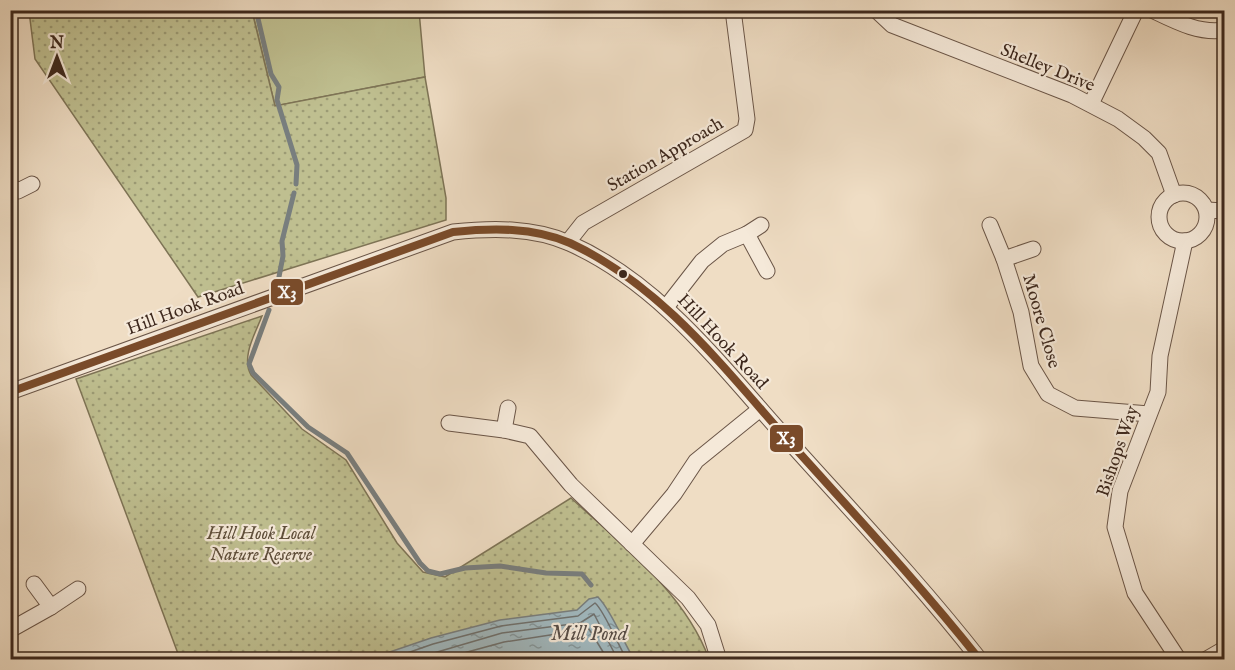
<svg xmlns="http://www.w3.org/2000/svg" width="1235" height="670" font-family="'IM FELL English',serif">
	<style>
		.green { fill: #bfbf90; stroke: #7e7456; stroke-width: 1.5 }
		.park { fill: url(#park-dots); stroke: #7e7456; stroke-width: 1.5 }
		.water { fill: url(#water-ripples); stroke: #787e7e; stroke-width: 1.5 }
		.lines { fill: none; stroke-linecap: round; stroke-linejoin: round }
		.shore { stroke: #6e706e; stroke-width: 1.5 }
		.stream { stroke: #787e7e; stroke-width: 5 }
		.street-casing { stroke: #6a5547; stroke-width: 17 }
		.street { stroke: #f5e9d9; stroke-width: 15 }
		.bus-1-casing { stroke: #f5e9d9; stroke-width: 12 }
		.bus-1 { stroke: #7a4b2a; stroke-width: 8 }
		.bus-dot { fill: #3d281d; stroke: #f5e9d9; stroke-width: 2 }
		.labels { text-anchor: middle; stroke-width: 4.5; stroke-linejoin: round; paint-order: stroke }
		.street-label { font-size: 18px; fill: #3d281d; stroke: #f5e9d9 }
		.park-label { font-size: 18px; font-style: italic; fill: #5e4e3a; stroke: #f5e9d9 }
		.water-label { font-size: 20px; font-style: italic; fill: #564c46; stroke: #f5e9d9 }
		.line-badge { stroke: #f5e9d9; stroke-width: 2 }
		.badge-label { font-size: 16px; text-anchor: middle; font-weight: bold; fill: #fff }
	</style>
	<defs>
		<pattern id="park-dots" width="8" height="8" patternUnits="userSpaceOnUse" patternTransform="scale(1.5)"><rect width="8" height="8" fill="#bfbf90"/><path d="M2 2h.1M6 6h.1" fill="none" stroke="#9c9b75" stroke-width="1.8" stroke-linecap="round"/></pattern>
		<pattern id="water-ripples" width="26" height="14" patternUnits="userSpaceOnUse" patternTransform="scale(1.5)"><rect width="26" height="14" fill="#a0b8bf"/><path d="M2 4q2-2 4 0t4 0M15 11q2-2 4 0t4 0" fill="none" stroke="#84969b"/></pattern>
	</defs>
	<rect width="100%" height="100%" fill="#efddc4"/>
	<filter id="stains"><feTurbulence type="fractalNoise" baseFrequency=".00333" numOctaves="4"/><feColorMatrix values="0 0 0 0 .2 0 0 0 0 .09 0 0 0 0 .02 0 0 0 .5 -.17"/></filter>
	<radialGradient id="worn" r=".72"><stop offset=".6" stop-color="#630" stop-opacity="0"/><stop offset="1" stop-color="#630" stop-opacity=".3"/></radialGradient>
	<!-- green -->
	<polygon class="green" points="252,11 419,11 425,77 275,106"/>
	<!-- park -->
	<g class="park">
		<polygon points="29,11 252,11 275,106 425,77 446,198 446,220 198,297 35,59"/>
		<path d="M 262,316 C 255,334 241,357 251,375 L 302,429 L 346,460 L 397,543 L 423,572 L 445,577 L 571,498 C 622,545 685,593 709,659 L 180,659 L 76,379 Z"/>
	</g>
	<!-- water -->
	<path class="water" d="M 598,597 C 613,613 622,640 634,659 L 369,659 L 431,638 L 500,620 L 577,610 L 589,599 Z"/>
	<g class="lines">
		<!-- shore -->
		<g class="shore">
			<path d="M 387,660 L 433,644 L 501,626 L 578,616 L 595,603 C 604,610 619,647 627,660"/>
			<polyline points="410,660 502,633 580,623 594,614 618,660"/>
			<polyline points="438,660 504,642 589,629 608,660"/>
		</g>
		<!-- stream -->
		<g class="stream">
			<polyline points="256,10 271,74 279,87 277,100 297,165 296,184"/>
			<polyline points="278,282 283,256 282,241 294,193"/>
			<polyline points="269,310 249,364 253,373 308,427 347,453 420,563 428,571 440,574 465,568 500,566 546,573 582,574 591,585"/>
		</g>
		<defs>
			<g id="street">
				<polyline points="876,10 892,25 1072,95 1118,119 1144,138 1159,153 1174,195"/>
				<path d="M 1152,10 C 1175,21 1199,34 1224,30"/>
				<polyline points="1091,104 1136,10"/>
				<polyline points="10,185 18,191 32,184"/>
				<circle cx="1183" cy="217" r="24"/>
				<polyline points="1207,210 1224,211"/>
				<polyline points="990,225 1004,259 1033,249"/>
				<polyline points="747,234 761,225"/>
				<polyline points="568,242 583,223 745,130 747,119 733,10"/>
				<polyline points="1004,259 1021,312 1031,366 1048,394 1075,408 1149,414"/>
				<polyline points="667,306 702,261 723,244 747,234 767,271"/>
				<path d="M 10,392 L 453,232 C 491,228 533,227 569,243 C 664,285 727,374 795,448 C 858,518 922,586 980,660"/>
				<polyline points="449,423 504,430 530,436 571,485 688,598 708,625 719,660"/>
				<polyline points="504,430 508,408"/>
				<polyline points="632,544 674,494 696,461 760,409"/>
				<polyline points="34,584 51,607 78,589"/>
				<polyline points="10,630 51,607"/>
				<polyline points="1179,660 1135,593 1115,527 1120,491 1158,392 1160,356 1185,241"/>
				<polyline points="1205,660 1224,649"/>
			</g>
		</defs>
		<!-- street casing -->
		<use href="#street" class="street-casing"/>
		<!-- street -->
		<use href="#street" class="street"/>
		<defs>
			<path id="bus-1" d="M 10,392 L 453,232 C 492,228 533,227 570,243 C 663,286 727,372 794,447 C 857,517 921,586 980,660"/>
		</defs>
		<!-- bus-1 casing -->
		<use href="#bus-1" class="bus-1-casing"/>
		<!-- bus-1 -->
		<use href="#bus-1" class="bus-1"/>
	</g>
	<!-- markers -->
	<circle class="bus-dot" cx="623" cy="274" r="5"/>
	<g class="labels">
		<!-- street labels -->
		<g class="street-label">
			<text transform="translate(1048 67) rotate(22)" y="6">Shelley Drive</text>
			<text transform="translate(665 154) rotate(-30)" y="6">Station Approach</text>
			<text transform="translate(185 308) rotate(-20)" y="6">Hill Hook Road</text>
			<text transform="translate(1042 321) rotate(74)" y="6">Moore Close</text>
			<text transform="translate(723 341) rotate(47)" y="6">Hill Hook Road</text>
			<text transform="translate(1117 451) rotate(-71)" y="6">Bishops Way</text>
		</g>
		<!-- park labels -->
		<g class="park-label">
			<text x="261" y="539">Hill Hook Local<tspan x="261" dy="21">Nature Reserve</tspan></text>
		</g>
		<!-- water labels -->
		<g class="water-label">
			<text x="589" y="640">Mill Pond</text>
		</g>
	</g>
	<g class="line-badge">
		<rect x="270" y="278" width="34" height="28" rx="6" fill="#7a4b2a"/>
		<rect x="769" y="424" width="35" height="29" rx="6" fill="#7a4b2a"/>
	</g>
	<g class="badge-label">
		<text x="287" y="298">X3</text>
		<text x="786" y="444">X3</text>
	</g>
	<!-- margin -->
	<rect width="1235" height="670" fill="none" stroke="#efddc4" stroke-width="36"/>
	<rect x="12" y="12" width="1211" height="646" fill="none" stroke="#3d281d" stroke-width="3"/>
	<rect x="18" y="18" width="1199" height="634" fill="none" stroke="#3d281d" stroke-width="1.5"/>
	<!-- north arrow -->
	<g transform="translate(57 57)" stroke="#f5e9d9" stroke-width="4.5" paint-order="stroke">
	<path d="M0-4.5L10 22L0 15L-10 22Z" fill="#3d281d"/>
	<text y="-9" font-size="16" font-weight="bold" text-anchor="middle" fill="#3d281d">N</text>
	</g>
	<rect width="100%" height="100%" filter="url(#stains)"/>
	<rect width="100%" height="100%" fill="url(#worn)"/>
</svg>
